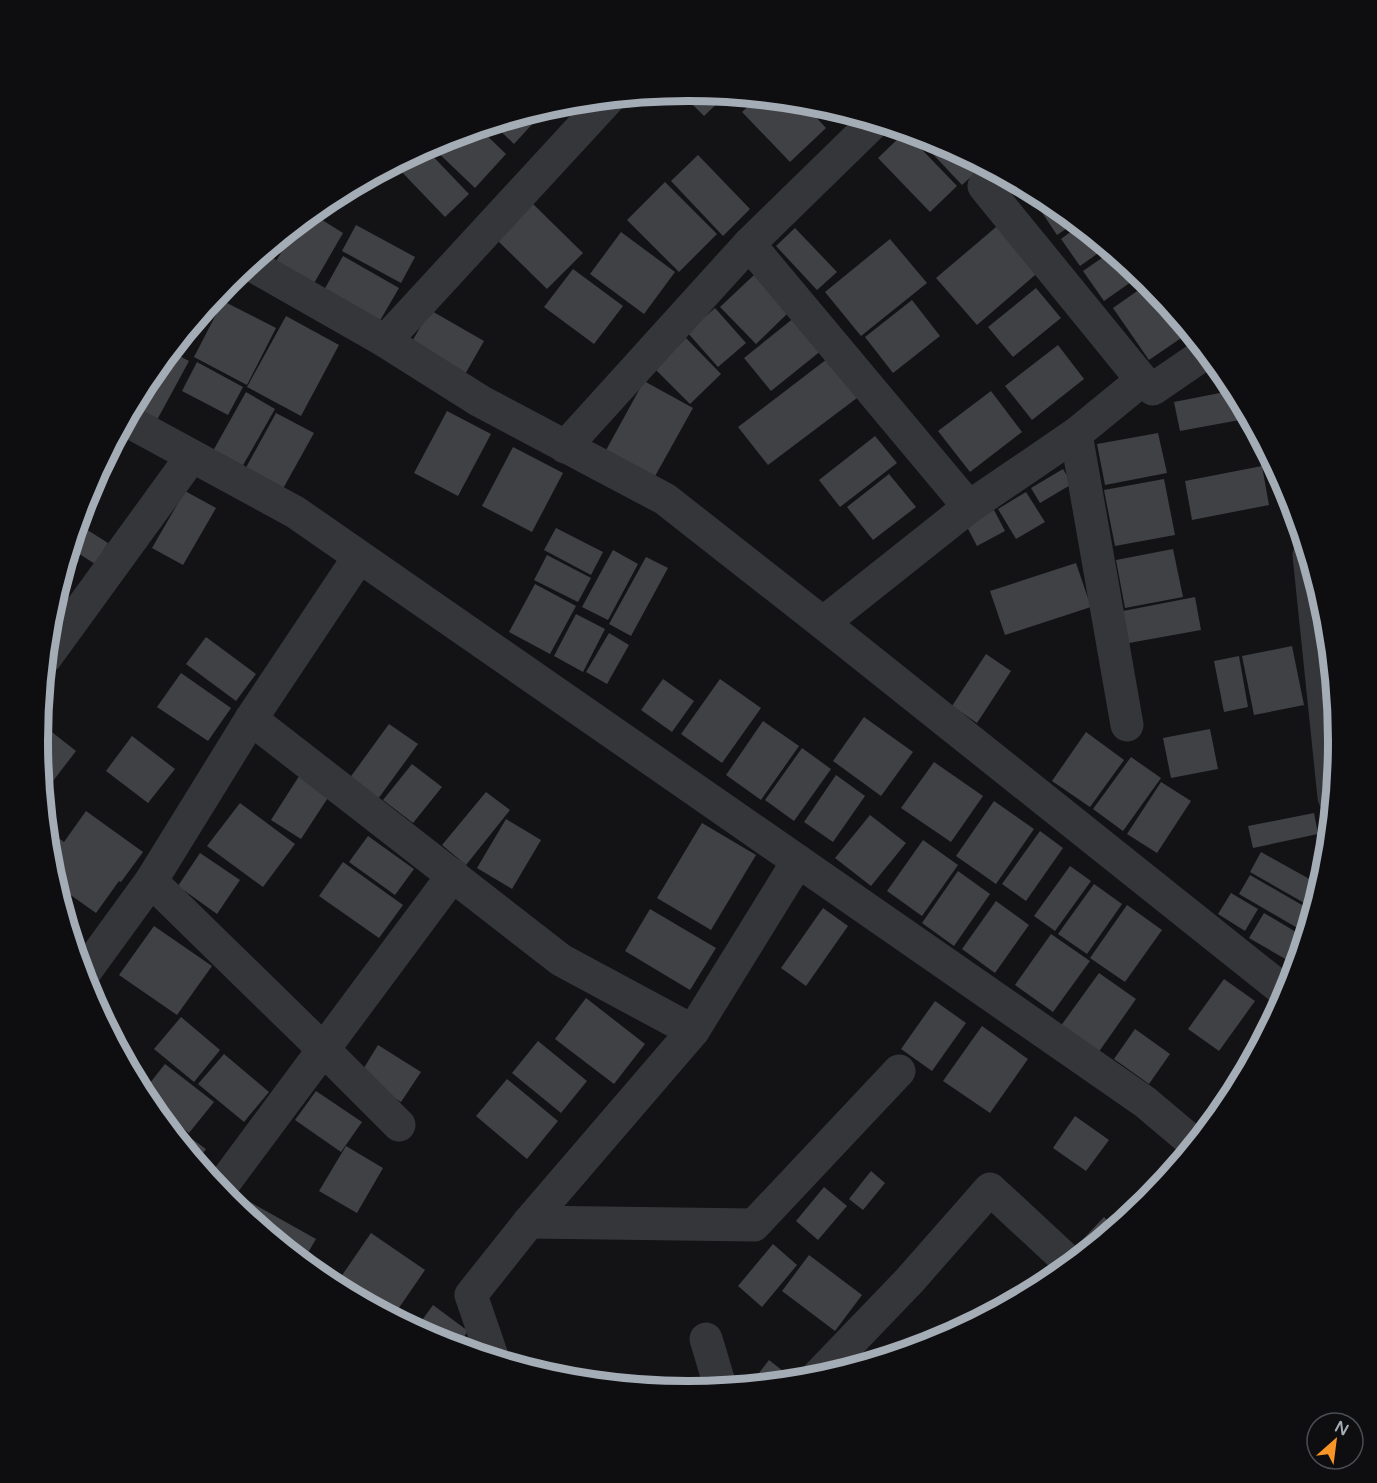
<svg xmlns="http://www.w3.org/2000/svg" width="1377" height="1483" font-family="'Varela Round',sans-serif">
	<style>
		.building { fill: #3f4145 }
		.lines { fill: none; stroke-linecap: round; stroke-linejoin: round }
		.minor { stroke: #34363a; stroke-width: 33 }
		.rim { fill: none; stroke: #a4acb6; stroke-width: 8 }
	</style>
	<rect width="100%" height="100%" fill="#131315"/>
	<!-- building -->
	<g class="building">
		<polygon points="679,91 689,91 721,94 724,97 704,116"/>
		<polygon points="727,94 742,96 735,103"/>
		<polygon points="758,97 802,102 826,128 790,162 742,112"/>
		<polygon points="548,107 514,144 493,124"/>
		<polygon points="479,128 506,154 475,188 430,145 440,140"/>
		<polygon points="905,132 957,186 930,212 878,158"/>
		<polygon points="913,133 938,140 984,165 962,185"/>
		<polygon points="425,148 469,194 445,217 397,167 406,158"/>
		<polygon points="698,155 750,209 723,236 671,181"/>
		<polygon points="665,182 717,234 679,272 627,220"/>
		<polygon points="1050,200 1076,222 1057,235 1039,208"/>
		<polygon points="532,203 583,253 547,289 496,239"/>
		<polygon points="311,213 343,233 313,285 275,263 298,224"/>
		<polygon points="1002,222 1042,269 977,325 936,278"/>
		<polygon points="356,225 415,257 401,283 342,251"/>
		<polygon points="1080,225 1107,247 1080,266 1061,239"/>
		<polygon points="795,228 837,272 817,290 776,246"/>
		<polygon points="621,232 675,272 644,314 590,274"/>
		<polygon points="890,239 927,283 861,336 825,292"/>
		<polygon points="1112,251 1141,275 1104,301 1083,271"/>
		<polygon points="343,256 399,288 378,324 323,292"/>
		<polygon points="573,269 623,306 594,344 544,307"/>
		<polygon points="754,275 789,312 756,344 720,307"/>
		<polygon points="1150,282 1190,332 1149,360 1113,308"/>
		<polygon points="1036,288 1061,318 1013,357 988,327"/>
		<polygon points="912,300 940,336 893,373 865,337"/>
		<polygon points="223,301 276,328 247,385 194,357"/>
		<polygon points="715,308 746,343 718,367 687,332"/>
		<polygon points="430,310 484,341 464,376 410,345"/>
		<polygon points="286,316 339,345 301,416 247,387"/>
		<polygon points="795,317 822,350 771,391 744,358"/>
		<polygon points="686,338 721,374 690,404 655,369"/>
		<polygon points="1058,345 1084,379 1032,420 1005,386"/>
		<polygon points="170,351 189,361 157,420 136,408 160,365"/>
		<polygon points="827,359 857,398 768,465 738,427"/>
		<polygon points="197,362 243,387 228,415 182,391"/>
		<polygon points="644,381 693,408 654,478 605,452"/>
		<polygon points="1235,390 1242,403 1245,419 1180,431 1174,402"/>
		<polygon points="991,391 1022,432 970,472 938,431"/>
		<polygon points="246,392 275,409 238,474 209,458"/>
		<polygon points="447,411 491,434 458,496 414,473"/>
		<polygon points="276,413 314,433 280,494 243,473"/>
		<polygon points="1158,433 1167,473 1105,485 1097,444"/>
		<polygon points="875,436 897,463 840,507 819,480"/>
		<polygon points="513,447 563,473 532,532 482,506"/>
		<polygon points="1262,466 1269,505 1192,520 1185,481"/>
		<polygon points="1063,469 1072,484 1040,503 1031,488"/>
		<polygon points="889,474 916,507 873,540 847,507"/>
		<polygon points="1164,479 1175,535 1115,546 1104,490"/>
		<polygon points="185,491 216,508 183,565 152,548"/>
		<polygon points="1026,492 1045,522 1016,539 998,509"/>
		<polygon points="994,510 1005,531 977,546 966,525"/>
		<polygon points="78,524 108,543 95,564 70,548"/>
		<polygon points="556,528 603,552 591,575 544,550"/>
		<polygon points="1173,549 1183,597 1125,608 1116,560"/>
		<polygon points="613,550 638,564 608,620 582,607"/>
		<polygon points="68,554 79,560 55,601 54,601"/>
		<polygon points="547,555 591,578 578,602 534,580"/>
		<polygon points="646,557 668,568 631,636 609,624"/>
		<polygon points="1076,563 1091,607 1005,635 990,591"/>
		<polygon points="535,584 576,606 550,654 509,632"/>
		<polygon points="1195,597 1201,630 1129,643 1123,611"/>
		<polygon points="576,614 605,629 583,672 554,656"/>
		<polygon points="609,633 629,645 607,684 586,672"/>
		<polygon points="206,637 256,674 236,701 186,664"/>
		<polygon points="1292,646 1304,705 1254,715 1242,656"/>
		<polygon points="986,654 1011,671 977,723 952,706"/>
		<polygon points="1239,656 1248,707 1224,712 1214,661"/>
		<polygon points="181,673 231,708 208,741 157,707"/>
		<polygon points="663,679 694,701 672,732 641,710"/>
		<polygon points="720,679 761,708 722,763 681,734"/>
		<polygon points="864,717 913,752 881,796 833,761"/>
		<polygon points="763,721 799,746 761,800 726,775"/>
		<polygon points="39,722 76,751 43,794 38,741"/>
		<polygon points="389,724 418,744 378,799 349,779"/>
		<polygon points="1210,729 1218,769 1171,778 1163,738"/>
		<polygon points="1086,732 1124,760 1090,807 1052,781"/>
		<polygon points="132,736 175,769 148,803 106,771"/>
		<polygon points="802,748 831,769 794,821 765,800"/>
		<polygon points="1131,757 1161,778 1123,831 1093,809"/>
		<polygon points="934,762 983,796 951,842 901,808"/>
		<polygon points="412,764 442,787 413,823 383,800"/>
		<polygon points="303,770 333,790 301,839 271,820"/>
		<polygon points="836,775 865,796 833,842 804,822"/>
		<polygon points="1161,782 1191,801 1157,853 1127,834"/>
		<polygon points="486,792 510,810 466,865 442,845"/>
		<polygon points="994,801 1034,829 996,884 956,856"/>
		<polygon points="240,803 295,844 263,887 207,846"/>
		<polygon points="86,811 143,852 121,882 119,881 96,913 55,884 50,868 48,850 57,837 64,842"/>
		<polygon points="1314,813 1318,834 1253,848 1248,826"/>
		<polygon points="870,815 906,843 871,886 835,858"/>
		<polygon points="506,819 541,840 512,889 477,868"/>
		<polygon points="702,823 756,855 711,930 657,898"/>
		<polygon points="1040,831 1063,848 1026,901 1002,884"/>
		<polygon points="368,836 414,869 395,895 349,862"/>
		<polygon points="923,840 958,865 922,916 887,891"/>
		<polygon points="1261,852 1322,886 1315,909 1250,872"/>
		<polygon points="200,853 240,880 217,914 178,886"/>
		<polygon points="343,862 403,905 379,938 319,896"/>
		<polygon points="1070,866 1091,881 1055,931 1034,916"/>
		<polygon points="958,871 990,894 954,946 922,923"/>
		<polygon points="1250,875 1314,912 1309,928 1306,933 1239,894"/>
		<polygon points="1094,884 1122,904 1087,954 1058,934"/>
		<polygon points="1231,893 1258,909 1245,931 1218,914"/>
		<polygon points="996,901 1029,925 995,973 962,949"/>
		<polygon points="1127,905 1162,930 1125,982 1090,958"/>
		<polygon points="823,908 848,926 806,986 781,968"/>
		<polygon points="650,909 716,948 690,990 625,951"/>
		<polygon points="1264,913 1301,935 1287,960 1249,938"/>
		<polygon points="154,926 212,966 177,1015 119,975"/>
		<polygon points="1051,934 1090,961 1053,1012 1015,985"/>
		<polygon points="1304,938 1306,939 1298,965 1290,960"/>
		<polygon points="1099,973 1136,999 1098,1053 1060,1027"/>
		<polygon points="1224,979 1255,1001 1219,1051 1188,1029"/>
		<polygon points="586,998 645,1044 614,1084 555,1039"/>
		<polygon points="935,1001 966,1023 932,1071 901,1049"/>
		<polygon points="181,1017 220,1050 194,1082 154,1049"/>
		<polygon points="982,1026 1028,1059 990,1113 943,1081"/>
		<polygon points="1135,1029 1170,1054 1149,1084 1114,1059"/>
		<polygon points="538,1041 587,1081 561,1113 512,1073"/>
		<polygon points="378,1045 421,1072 401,1102 359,1076"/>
		<polygon points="224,1054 269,1092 244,1122 198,1084"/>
		<polygon points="165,1064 214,1102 189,1133 145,1099 142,1093"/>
		<polygon points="507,1079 558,1121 527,1159 476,1116"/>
		<polygon points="316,1091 362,1122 341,1152 295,1120"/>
		<polygon points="157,1114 206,1149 196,1163 157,1115"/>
		<polygon points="1075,1116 1109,1140 1086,1171 1053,1148"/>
		<polygon points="346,1146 383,1168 357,1213 319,1191"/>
		<polygon points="871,1171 885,1183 863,1210 849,1199"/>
		<polygon points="824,1187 847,1206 818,1240 796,1221"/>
		<polygon points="234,1193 316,1239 302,1263 228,1202"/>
		<polygon points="1104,1217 1116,1229 1078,1260 1070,1253"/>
		<polygon points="371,1233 425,1270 392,1318 334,1287"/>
		<polygon points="773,1244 797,1265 762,1307 738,1286"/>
		<polygon points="809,1255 862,1295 835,1331 782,1291"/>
		<polygon points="1056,1270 1061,1274 1050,1283 1040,1288"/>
		<polygon points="433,1305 468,1331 456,1348 439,1343 415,1330"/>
		<polygon points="867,1356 875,1362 857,1367"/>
		<polygon points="769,1360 797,1382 748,1387"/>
	</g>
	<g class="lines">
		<!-- minor -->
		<g class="minor">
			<polyline points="984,186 1142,380 1153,389 1207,352"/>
			<polyline points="250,264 385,341 480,401 665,499 823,623 1288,994"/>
			<polyline points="385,341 609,98"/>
			<polyline points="126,420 295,512 1145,1102 1196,1145"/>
			<polyline points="1076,434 1127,725"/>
			<polyline points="565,447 749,244"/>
			<polyline points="969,507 1076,434 1142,380"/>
			<polyline points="1309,555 1334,797"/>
			<polyline points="823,623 969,507 749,244 875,121"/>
			<polyline points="46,657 192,456"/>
			<polyline points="251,719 561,960 693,1031 529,1222 471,1295 493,1359"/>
			<polyline points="151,881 324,1050 399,1125"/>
			<polyline points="82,976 151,881 251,719 359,557"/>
			<polyline points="693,1031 798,861"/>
			<polyline points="219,1190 453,875"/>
			<polyline points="529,1222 754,1225 899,1071"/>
			<polyline points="706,1339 721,1389"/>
			<polyline points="814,1380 910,1280 990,1189 1072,1265"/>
		</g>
	</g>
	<!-- crop -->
	<path d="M0 0H1377V1483H0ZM48 741a640 640 0 1 1 1280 0a640 640 0 1 1-1280 0Z" fill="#0e0e10" fill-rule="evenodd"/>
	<path class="rim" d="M48 741a640 640 0 1 1 1280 0a640 640 0 1 1-1280 0Z"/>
	<!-- north arrow -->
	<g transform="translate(1335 1441) rotate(28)"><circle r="28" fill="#0e0e10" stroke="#4a4d52" stroke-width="1.5"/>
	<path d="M0-4.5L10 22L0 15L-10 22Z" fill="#f99427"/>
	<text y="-9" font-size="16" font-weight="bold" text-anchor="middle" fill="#a4acb6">N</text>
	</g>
</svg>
